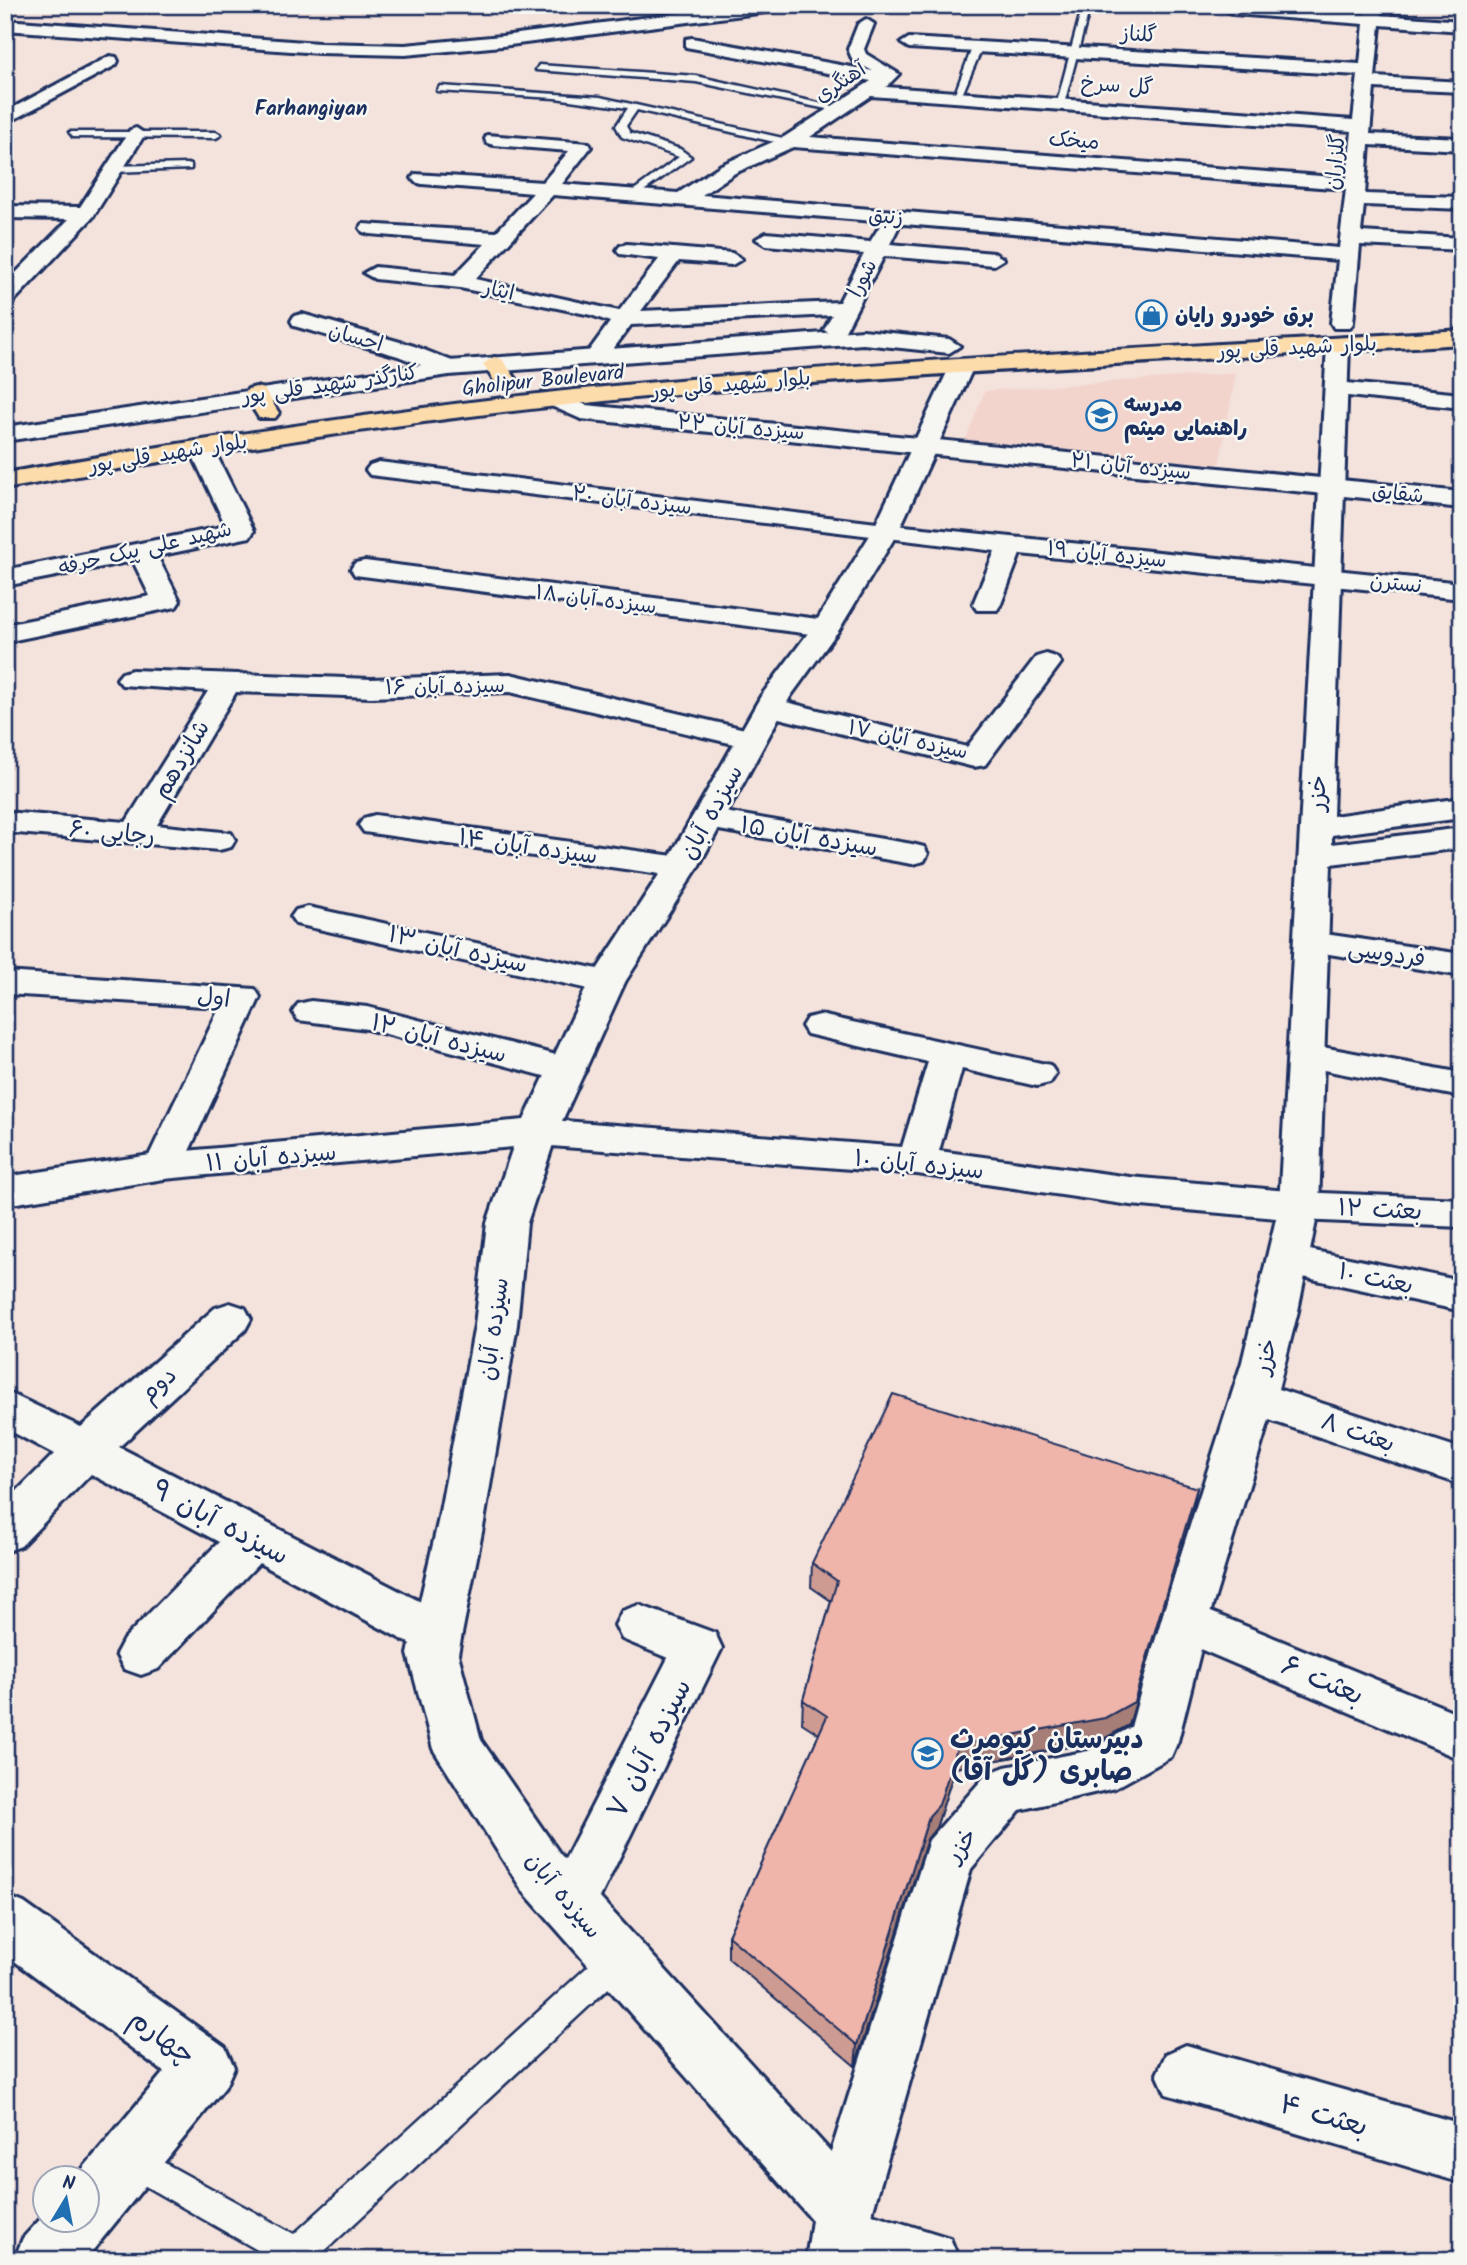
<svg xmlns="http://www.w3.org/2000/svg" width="1467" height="2265" font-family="Kalam,'Playpen Sans Arabic',sans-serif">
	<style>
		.built { fill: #f2d4cd }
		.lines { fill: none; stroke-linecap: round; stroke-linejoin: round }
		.service-casing { stroke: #1b2f5e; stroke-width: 5 }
		.minor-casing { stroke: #1b2f5e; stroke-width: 6 }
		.tertiary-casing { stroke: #1b2f5e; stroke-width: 6 }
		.trunk-casing { stroke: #1b2f5e; stroke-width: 6 }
		.service { fill: #f6f6f2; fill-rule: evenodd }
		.minor { fill: #f6f6f2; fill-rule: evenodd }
		.tertiary { fill: #f6f6f2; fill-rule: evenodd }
		.trunk { fill: #fddcac; fill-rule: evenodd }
		.wall { fill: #ce9b92; stroke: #1b2f5e; stroke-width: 2 }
		.shaded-wall { fill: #a77e77; stroke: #1b2f5e; stroke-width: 2 }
		.building { fill: #efb4aa; stroke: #1b2f5e; stroke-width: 2 }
		.labels { text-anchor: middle; stroke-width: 5; stroke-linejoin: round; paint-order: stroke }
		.far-street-label { font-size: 21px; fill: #1b2f5e; stroke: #f6f6f2 }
		.far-neighbourhood-label { font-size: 21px; font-weight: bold; fill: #1b2f5e; stroke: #f6f6f2 }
		.far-poi-label { font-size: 21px; font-weight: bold; fill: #1b2f5e; stroke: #f6f6f2; text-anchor: start }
		.street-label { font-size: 24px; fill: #1b2f5e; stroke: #f6f6f2 }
		.near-street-label { font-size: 28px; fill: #1b2f5e; stroke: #f6f6f2 }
		.near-poi-label { font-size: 28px; font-weight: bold; fill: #1b2f5e; stroke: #f6f6f2; text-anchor: start }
	</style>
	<rect width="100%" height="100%" fill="#f4e2dc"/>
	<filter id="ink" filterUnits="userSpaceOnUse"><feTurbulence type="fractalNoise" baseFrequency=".0143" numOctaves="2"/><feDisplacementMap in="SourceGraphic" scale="14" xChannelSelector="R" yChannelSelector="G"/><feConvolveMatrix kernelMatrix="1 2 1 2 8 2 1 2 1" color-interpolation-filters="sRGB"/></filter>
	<g filter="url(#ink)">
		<!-- built -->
		<polygon class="built" points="1236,373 1219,465 965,441 985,391"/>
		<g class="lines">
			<defs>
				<g id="service">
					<polygon points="1081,12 1088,14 1064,104 1056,106"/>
					<polygon points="977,45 982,48 961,97 953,99 972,48"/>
					<polygon points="539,65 696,76 846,109 841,112 696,82 536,70"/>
					<polygon points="440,86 600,97 796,141 791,144 770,141 637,110 626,126 630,133 680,149 691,157 634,198 630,197 630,193 679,157 622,137 616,126 628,108 555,98 437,91"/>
					<polygon points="69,132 216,132 221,135 216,138 73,137"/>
					<polygon points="187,164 191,165 191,169 114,172 109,169 114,166"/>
					<polygon points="618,1945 629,1949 633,1959 629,1969 315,2260 275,2260 119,2171 114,2160 119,2149 130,2144 294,2234 607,1949"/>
				</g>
				<g id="minor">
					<polygon points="742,5 789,5 781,10 502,46 405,55 319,53 5,30 5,20 319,43 405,45 502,36"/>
					<path d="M 1219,5 L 1365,14 L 1366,5 L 1382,5 L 1381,15 L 1462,21 L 1462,31 L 1380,25 L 1375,77 L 1462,82 L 1462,92 L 1374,88 L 1370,134 L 1462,138 L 1462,150 L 1369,145 L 1365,194 L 1462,197 L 1462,209 L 1364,205 L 1361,232 L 1462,238 L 1462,250 L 1360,245 L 1353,323 L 1350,328 L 1334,328 L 1331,323 L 1338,260 L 892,223 L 898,228 L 890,244 L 994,253 L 1004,259 L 994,265 L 884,256 L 843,335 L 835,337 L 824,330 L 832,315 L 631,325 L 605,360 L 597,362 L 586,355 L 610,322 L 591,315 L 460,288 L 375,279 L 364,273 L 375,267 L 455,275 L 485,244 L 370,234 L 363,232 L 360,228 L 363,224 L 496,232 L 533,193 L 422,184 L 415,182 L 412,178 L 415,174 L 543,182 L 569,151 L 494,145 L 487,143 L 485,139 L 487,135 L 589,143 L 591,147 L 562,184 L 678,193 L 721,165 L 784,137 L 871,81 L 686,47 L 686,39 L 692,38 L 873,71 L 853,61 L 848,49 L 858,24 L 866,19 L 874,24 L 864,49 L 866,54 L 899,74 L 886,87 L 1353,120 L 1358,75 L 909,48 L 901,43 L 909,38 L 1360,64 L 1364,24 L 1233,14 ZM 871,96 L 1352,131 L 1347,178 L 810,137 ZM 793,147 L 1346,189 L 1339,248 L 702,195 L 735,173 ZM 553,195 L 886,222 L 881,224 L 870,242 L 766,233 L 756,239 L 766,245 L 864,254 L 839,302 L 641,311 L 679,261 L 732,265 L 742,259 L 732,253 L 627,244 L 620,246 L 617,250 L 620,254 L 659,259 L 619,311 L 475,279 Z"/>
					<polygon points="110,56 116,57 118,61 116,65 5,124 5,112"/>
					<polygon points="136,128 145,134 93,217 13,302 5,303 5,284 69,219 5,218 5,206 80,207 130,130"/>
					<polygon points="302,314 414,346 457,363 461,368 457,373 441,373 398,356 294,326 291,321 294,316"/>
					<polygon points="1337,382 1462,394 1462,408 1329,394 1325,389 1329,384"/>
					<polygon points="557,393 586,405 1462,492 1462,508 581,419 549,405 545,400 549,395"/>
					<polygon points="201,441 210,443 213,448 254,531 250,537 157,556 180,601 176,607 5,642 5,625 150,596 133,561 5,586 5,570 226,526 189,448 192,443"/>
					<polygon points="379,462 885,524 1462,583 1462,599 1020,554 1001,604 997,610 977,610 973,604 995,551 370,475 366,470 370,465"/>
					<polygon points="365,561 826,620 836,622 840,628 836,634 826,636 355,575 351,569 355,563"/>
					<polygon points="1046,654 1056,657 1061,663 985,765 974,767 759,713 755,707 759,701 770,698 967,747 1036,657"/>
					<polygon points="132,670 371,679 510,674 762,733 766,739 762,745 751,748 510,692 371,697 236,692 157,825 231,833 235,840 231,847 219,850 5,832 5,812 126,822 208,691 122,685 117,679 122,673"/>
					<polygon points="707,809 912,844 924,847 928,854 924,861 912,864 696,826 691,819 696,812"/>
					<polygon points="375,815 681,857 693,860 698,867 693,874 681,877 364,832 359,825 364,818"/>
					<polygon points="308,907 607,971 620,974 625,982 620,990 607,993 296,924 291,917 296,910"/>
					<polygon points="1311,932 1462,954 1462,976 1299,949 1294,942 1299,935"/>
					<polygon points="5,972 255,989 260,997 178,1175 164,1179 150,1175 144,1166 220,1007 5,994"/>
					<polygon points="311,1001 367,1007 580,1061 586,1070 580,1079 567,1082 367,1029 298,1020 293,1012 298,1004"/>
					<polygon points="820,1015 1050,1065 1056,1074 1050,1083 1037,1086 962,1069 939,1151 1130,1177 1299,1192 1462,1199 1462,1227 1299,1220 1130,1205 917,1174 538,1145 524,1141 519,1132 524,1123 538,1119 902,1147 928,1062 807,1034 802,1026 807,1018"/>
					<polygon points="1306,1044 1462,1073 1462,1097 1293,1064 1288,1056 1293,1048"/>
					<polygon points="1290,1246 1462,1281 1462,1311 1275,1271 1269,1261 1275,1251"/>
					<polygon points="230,1303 245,1308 251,1319 245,1330 119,1447 454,1619 461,1634 454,1649 437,1655 420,1649 259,1563 158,1669 141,1675 124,1669 116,1654 124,1639 219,1542 91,1474 21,1546 5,1552 5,1503 54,1454 5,1428 5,1391 81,1427 215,1308"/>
					<polygon points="1184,1601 1462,1715 1462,1760 1167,1635 1160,1621 1167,1607"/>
					<polygon points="639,1605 715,1633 722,1648 588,1922 569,1929 550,1922 542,1904 668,1658 622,1639 615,1625 622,1611"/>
					<polygon points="5,1895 24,1903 225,2047 234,2067 225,2087 85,2260 14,2260 23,2238 46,2213 46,2220 88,2220 88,2178 75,2178 164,2072 5,1954"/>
					<polygon points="1186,2045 1462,2124 1462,2183 1166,2094 1157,2074 1166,2054"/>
					<polygon points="840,2204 950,2238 959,2260 829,2260 819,2255 810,2234 819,2213"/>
				</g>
				<g id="tertiary">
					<polygon points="863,330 949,339 960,346 949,353 863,344 449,375 5,441 5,427 449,361"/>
					<polygon points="1338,338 1349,345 1333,816 1462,798 1462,818 1332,835 1332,844 1462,828 1462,848 1331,864 1319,1206 1298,1311 1278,1389 1462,1449 1462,1485 1269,1420 1209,1617 1178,1741 1171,1757 1115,1788 1020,1810 971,1869 873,2210 868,2260 806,2260 812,2220 522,1890 433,1749 408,1654 438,1522 475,1325 487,1223 513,1147 164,1179 5,1205 5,1177 164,1153 524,1120 589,982 664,867 761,696 814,625 872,532 950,366 954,361 970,361 974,366 898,532 840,628 790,697 698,867 625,982 557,1132 527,1223 517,1325 484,1522 458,1654 481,1740 560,1854 831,2152 929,1840 987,1774 1005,1767 1088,1751 1131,1727 1161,1617 1242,1362 1279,1206 1327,345"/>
				</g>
				<g id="trunk">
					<path d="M 1462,330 L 1462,344 C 1183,362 903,372 624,399 C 417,419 211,452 5,489 L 5,473 C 211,437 417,405 624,385 C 903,358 1183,348 1462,330 Z"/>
					<polygon points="494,357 502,359 519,383 515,388 499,388 483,364"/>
					<polygon points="256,387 264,389 279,413 275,418 259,418 244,394 248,389"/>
				</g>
			</defs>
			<!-- service casing -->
			<use href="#service" class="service-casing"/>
			<!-- minor casing -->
			<use href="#minor" class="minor-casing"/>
			<!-- tertiary casing -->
			<use href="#tertiary" class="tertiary-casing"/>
			<!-- trunk casing -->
			<use href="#trunk" class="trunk-casing"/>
			<!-- service -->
			<use href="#service" class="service"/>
			<!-- minor -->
			<use href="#minor" class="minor"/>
			<!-- tertiary -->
			<use href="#tertiary" class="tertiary"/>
			<!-- trunk -->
			<use href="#trunk" class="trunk"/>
		</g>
		<!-- wall -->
		<polygon class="wall" points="1192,1512 1129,1725 1100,1741 955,1768 936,1828 927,1839 855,2066 728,1958 728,1936 819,1734 802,1723 803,1700 831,1601 811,1587 812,1563"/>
		<!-- shaded-wall -->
		<polygon class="shaded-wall" points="1197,1488 1192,1512 1129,1725 1100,1741 955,1768 936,1828 927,1839 855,2066 857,2045 929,1816 958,1745"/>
		<!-- building -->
		<polygon class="building" points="893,1394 1197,1488 1134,1702 1105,1718 958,1745 939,1805 929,1816 857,2045 728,1936 827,1716 803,1700 837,1581 812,1563"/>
	</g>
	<!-- icons -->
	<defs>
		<symbol id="shop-ring" viewBox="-11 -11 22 22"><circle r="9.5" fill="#f6f6f2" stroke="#1f6fb2" stroke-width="1.5"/><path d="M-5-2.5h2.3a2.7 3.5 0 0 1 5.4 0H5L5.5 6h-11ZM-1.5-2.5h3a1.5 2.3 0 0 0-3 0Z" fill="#1f6fb2"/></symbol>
		<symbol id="school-ring" viewBox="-11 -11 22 22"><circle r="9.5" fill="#f6f6f2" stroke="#1f6fb2" stroke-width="1.5"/><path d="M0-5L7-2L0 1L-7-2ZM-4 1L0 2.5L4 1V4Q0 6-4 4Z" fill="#1f6fb2"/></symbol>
	</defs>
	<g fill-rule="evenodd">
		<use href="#shop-ring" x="1134" y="298" width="35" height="35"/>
		<use href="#school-ring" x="1084" y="398" width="35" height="35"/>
		<use href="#school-ring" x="910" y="1736" width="35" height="35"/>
	</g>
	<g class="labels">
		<!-- far-street labels -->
		<g class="far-street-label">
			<text transform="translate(1139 34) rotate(3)" y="7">گلناز</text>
			<text transform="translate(840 82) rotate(-33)" y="7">آهنگری</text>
			<text transform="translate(1117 85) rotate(4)" y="7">گل سرخ</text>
			<text transform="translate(1074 140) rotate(4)" y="7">میخک</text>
			<text transform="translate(1335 162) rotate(-84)" y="7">گلزاران</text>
			<text transform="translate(886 216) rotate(5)" y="7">زنبق</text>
			<text transform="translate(862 278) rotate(-63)" y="7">شورا</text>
			<text transform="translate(499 290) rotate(12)" y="7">ایثار</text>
			<text transform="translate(356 337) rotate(16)" y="7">احسان</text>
			<text transform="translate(1297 347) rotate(-3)" y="7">بلوار شهید قلی پور</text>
			<text transform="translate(543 380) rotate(-6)" y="7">Gholipur Boulevard</text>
			<text transform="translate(330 384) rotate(-8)" y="7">کنارگذر شهید قلی پور</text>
			<text transform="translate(731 384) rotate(-5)" y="7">بلوار شهید قلی پور</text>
			<text transform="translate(741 427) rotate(5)" y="7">سیزده آبان ۲۲</text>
			<text transform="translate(168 453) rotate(-9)" y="7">بلوار شهید قلی پور</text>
			<text transform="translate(1131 466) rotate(6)" y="7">سیزده آبان ۲۱</text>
			<text transform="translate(1398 493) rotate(6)" y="7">شقایق</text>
			<text transform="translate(632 500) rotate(7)" y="7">سیزده آبان ۲۰</text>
			<text transform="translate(145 548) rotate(-13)" y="7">شهید علی پیک حرفه</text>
			<text transform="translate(1107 554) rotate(6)" y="7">سیزده آبان ۱۹</text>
			<text transform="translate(1396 583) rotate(6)" y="7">نسترن</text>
			<text transform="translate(596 599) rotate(7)" y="7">سیزده آبان ۱۸</text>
			<text transform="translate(445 686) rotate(-1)" y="7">سیزده آبان ۱۶</text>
			<text transform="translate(908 739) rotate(12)" y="7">سیزده آبان ۱۷</text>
		</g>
		<!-- far-neighbourhood labels -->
		<g class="far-neighbourhood-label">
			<text x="311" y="115">Farhangiyan</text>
		</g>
		<!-- far-poi labels -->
		<g class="far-poi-label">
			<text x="1175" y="322">برق خودرو رایان</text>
			<text x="1124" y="411">مدرسه<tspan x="1124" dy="24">راهنمایی میثم</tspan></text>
		</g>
		<!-- street labels -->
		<g class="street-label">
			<text transform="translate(181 759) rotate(-59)" y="8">شانزدهم</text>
			<text transform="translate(1317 793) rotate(-87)" y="8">خزر</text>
			<text transform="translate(711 812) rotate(-61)" y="8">سیزده آبان</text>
			<text transform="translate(112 832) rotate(5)" y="8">رجایی ۶۰</text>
			<text transform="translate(809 836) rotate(10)" y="8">سیزده آبان ۱۵</text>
			<text transform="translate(528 846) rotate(8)" y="8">سیزده آبان ۱۴</text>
			<text transform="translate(458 949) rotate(13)" y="8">سیزده آبان ۱۳</text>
			<text transform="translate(1387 953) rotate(9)" y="8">فردوسی</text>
			<text transform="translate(214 997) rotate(7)" y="8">اول</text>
			<text transform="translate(439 1038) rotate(14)" y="8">سیزده آبان ۱۲</text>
			<text transform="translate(271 1157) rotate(-5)" y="8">سیزده آبان ۱۱</text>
			<text transform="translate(919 1164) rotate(6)" y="8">سیزده آبان ‍۱۰</text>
			<text transform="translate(1380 1209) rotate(3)" y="8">بعثت ۱۲</text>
			<text transform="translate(1376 1278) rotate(12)" y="8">بعثت ۱۰</text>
			<text transform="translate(493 1329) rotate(-82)" y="8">سیزده آبان</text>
			<text transform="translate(1265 1356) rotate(-75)" y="8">خزر</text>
			<text transform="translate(158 1384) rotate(-42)" y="8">دوم</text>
			<text transform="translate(1358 1432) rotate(19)" y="8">بعثت ۸</text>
			<text transform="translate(961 1845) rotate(-54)" y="8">خزر</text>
			<text transform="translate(564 1895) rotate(50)" y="8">سیزده آبان</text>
		</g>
		<!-- near-street labels -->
		<g class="near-street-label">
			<text transform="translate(221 1521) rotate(28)" y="10">سیزده آبان ۹</text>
			<text transform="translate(1323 1679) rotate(23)" y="10">بعثت ۶</text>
			<text transform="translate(648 1748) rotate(-63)" y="10">سیزده آبان ۷</text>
			<text transform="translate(163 2036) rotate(36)" y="10">چهارم</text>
			<text transform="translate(1324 2114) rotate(16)" y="10">بعثت ۴</text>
		</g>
		<!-- near-poi labels -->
		<g class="near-poi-label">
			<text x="950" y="1748">دبیرستان کیومرث<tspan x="950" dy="32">صابری (گل آقا)</tspan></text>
		</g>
	</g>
	<!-- margin -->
	<rect width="1467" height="2265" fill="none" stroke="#f6f6f2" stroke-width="28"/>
	<rect x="14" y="14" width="1439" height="2237" fill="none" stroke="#1b2f5e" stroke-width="2.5" filter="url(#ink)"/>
	<!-- north arrow -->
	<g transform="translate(66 2199) rotate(10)"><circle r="33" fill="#f6f6f2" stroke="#9ea6b7" stroke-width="2"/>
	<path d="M0-5L12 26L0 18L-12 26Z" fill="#1f6fb2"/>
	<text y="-10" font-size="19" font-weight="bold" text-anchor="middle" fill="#1b2f5e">N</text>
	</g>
</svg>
